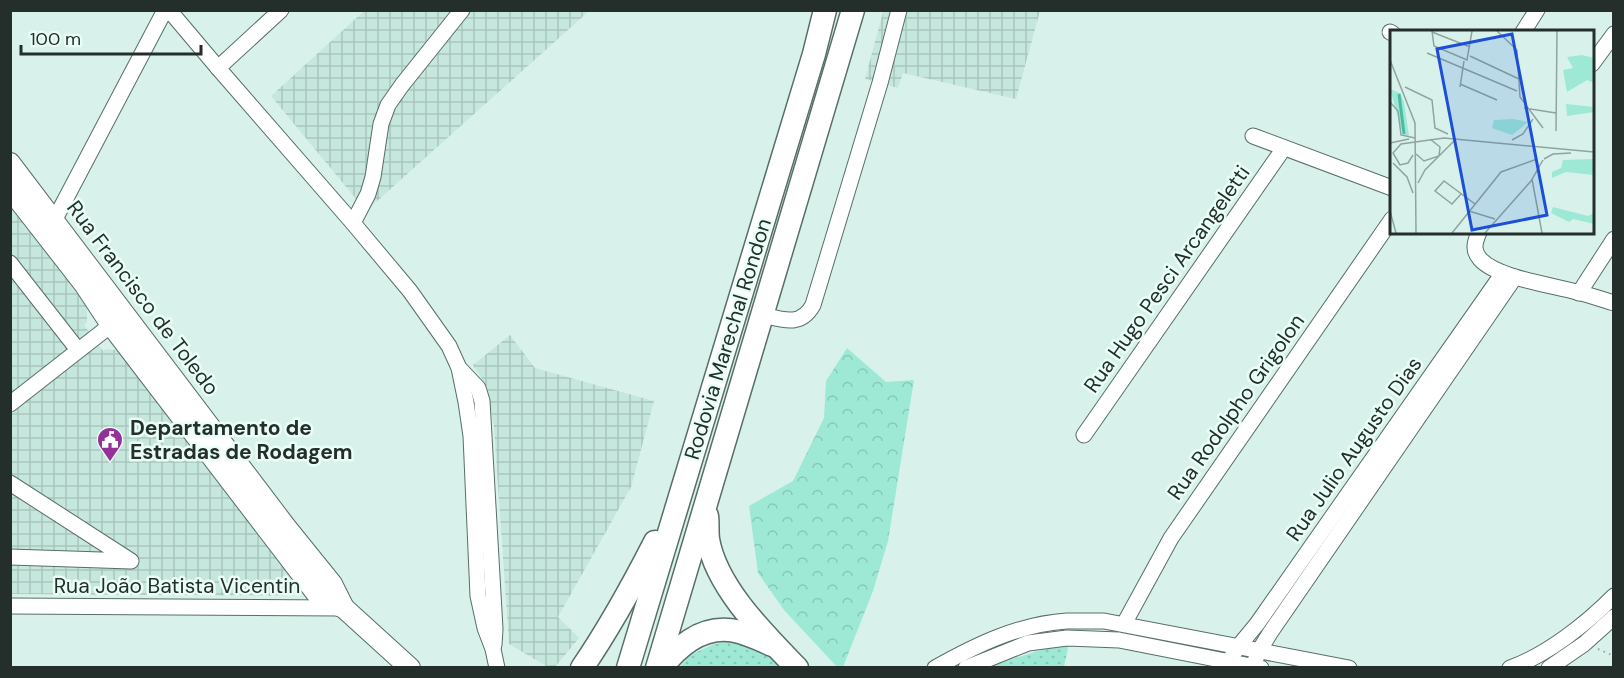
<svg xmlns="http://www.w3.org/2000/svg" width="1624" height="678" font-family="'DM Sans',sans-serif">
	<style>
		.industrial { fill: url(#industrial-grid) }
		.grass { fill: url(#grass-dots) }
		.forest { fill: url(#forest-crowns) }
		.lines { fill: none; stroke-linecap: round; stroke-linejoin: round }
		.minor-casing { stroke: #576e68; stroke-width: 17 }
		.major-casing { stroke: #576e68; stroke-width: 22 }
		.highway-casing { stroke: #576e68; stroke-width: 25 }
		.path { stroke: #92a6a0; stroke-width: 2; stroke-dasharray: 1.5 4.5; stroke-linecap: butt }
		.minor { stroke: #fff; stroke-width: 15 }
		.major { stroke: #fff; stroke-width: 20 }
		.highway { stroke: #fff; stroke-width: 22 }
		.labels { text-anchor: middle; stroke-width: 5; stroke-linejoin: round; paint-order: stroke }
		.street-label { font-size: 21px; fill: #242e2b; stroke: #eafef8 }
		.poi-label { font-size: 21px; font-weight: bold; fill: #242e2b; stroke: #eafef8; text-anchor: start }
		.inset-river { fill: none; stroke: #48bca3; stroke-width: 3 }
		.inset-road { fill: none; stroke: #90a49e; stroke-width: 1.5 }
		.view { fill: #1d4ed8; fill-opacity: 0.15; stroke: #1d4ed8; stroke-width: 3 }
		.inset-edge { fill: none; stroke: #242e2b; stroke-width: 3 }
	</style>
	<defs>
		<pattern id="industrial-grid" width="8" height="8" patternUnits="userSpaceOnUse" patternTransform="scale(1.5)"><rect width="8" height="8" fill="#c6e7dd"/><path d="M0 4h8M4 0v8" fill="none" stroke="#aac6be"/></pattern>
		<pattern id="grass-dots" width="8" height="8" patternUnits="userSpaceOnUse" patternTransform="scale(1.5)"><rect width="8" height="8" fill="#9de9d5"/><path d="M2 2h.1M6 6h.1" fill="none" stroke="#87c8b7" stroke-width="1.8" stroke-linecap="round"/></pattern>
		<pattern id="forest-crowns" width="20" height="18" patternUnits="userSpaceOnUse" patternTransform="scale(1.5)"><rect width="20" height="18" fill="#9de9d5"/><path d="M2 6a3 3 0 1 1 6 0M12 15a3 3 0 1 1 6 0" fill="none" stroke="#87c8b7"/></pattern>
	</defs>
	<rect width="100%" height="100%" fill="#d8f2eb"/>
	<!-- industrial -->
	<g class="industrial">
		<polygon points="364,11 589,11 366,211 271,96"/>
		<polygon points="880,11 1040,11 1016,99 903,73 898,88 865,79 883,12"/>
		<polygon points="10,203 87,303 87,322 84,325 103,351 106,349 126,351 293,574 296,583 292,592 287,596 11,594"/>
		<polygon points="510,335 535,368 654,401 631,487 558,617 579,638 555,667 548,667 509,644 494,428 487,387 473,365"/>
	</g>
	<!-- grass -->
	<g class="grass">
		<polygon points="734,640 755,648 774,659 778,667 679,668 690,655 714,644"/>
		<polygon points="1069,643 1064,667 985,668 1053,646"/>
	</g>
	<!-- forest -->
	<polygon class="forest" points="847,348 886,382 914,380 888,541 873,591 843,667 838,668 784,610 758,573 749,506 793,481 824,418 826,381"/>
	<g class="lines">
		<defs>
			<g id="minor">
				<polyline points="169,10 218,68 353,223 410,291 449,346 459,368 466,402 471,436 478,596 485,628 493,649 497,668"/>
				<polyline points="1390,32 1392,33"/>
				<polyline points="1523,32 1537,10"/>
				<polyline points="1592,64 1614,34"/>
				<polyline points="218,68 281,10"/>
				<polyline points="1253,136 1392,188"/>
				<polyline points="54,221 165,10"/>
				<polyline points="353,223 368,194 373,177 381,124 388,105 402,85 462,10"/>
				<path d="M 1479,232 C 1475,242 1472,250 1480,259 C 1497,278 1552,285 1577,292 C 1589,295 1601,299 1614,303"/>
				<polyline points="10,263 78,350"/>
				<polyline points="1579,293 1614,239"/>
				<path d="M 763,315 C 783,320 801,327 813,305 L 880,83 L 899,10"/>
				<polyline points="459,368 478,388 482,401 495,629 494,645"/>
				<polyline points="10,404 111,325"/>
				<polyline points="1084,435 1284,148"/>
				<polyline points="10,483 131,561 10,557"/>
				<polyline points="10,606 341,608"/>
				<polyline points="1124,624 1171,538 1392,219"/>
				<polyline points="1229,661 1238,647 1257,624 1503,273"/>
				<polyline points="1253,666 1259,651 1270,633 1515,277"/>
				<path d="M 935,668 C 976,645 1019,624 1067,621 C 1079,621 1092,621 1104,621 L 1349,668"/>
				<polyline points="966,668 1028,643 1067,638 1119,640 1261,668"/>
				<path d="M 1510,668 C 1547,655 1586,624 1614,596"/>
				<polyline points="1549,668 1584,644 1614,617"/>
			</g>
			<g id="major">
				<polyline points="10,163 286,527 332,584 344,608"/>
				<polyline points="10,189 84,284 111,325 319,597 344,608 410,668"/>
			</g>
			<g id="highway">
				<path d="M 707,516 C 708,523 707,532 708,539 C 716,587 764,634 797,668"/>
				<path d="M 582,668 C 610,627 633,585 655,542"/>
				<polyline points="628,668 814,54 825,10"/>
				<polyline points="657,668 853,10"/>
				<path d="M 661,668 C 678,647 699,628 728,630 C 743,631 759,639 772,645"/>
			</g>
		</defs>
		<!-- minor casing -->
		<use href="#minor" class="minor-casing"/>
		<!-- major casing -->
		<use href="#major" class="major-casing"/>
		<!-- highway casing -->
		<use href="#highway" class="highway-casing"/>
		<!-- path -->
		<polyline class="path" points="1598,649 1614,656"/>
		<!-- minor -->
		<use href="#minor" class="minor"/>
		<!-- major -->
		<use href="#major" class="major"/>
		<!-- highway -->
		<use href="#highway" class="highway"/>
	</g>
	<!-- icons -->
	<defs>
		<symbol id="civic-pin" viewBox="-11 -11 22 30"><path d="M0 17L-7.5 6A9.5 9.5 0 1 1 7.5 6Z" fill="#943198" stroke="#eafef8"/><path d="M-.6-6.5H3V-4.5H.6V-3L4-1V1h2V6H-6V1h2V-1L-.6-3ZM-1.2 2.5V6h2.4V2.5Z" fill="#fff"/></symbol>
	</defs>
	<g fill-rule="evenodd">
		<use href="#civic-pin" x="95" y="425" width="30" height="40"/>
	</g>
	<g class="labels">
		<!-- street labels -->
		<g class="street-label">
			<text transform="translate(1167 279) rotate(-55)" y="7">Rua Hugo Pesci Arcangeletti</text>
			<text transform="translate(143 298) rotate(53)" y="7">Rua Francisco de Toledo</text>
			<text transform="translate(728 339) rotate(-73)" y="7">Rodovia Marechal Rondon</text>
			<text transform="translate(1236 407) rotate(-55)" y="7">Rua Rodolpho Grigolon</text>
			<text transform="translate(1354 449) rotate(-55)" y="7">Rua Julio Augusto Dias</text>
			<text x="177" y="593">Rua João Batista Vicentin</text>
		</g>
		<!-- poi labels -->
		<g class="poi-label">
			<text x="130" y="435">Departamento de<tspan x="130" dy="24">Estradas de Rodagem</tspan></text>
		</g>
	</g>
	<!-- overview -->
	<g transform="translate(1390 30)">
		<rect width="204" height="204" fill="#d8f2eb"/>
		<path d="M 0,59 L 10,63 L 14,72 L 19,106 L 13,105 Z" fill="#9de9d5"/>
		<path d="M 192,25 L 204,28 L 204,53 L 197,50 L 177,62 L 173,40 L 183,38 L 177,27 ZM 176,74 L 204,77 L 204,82 L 177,86 ZM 123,89 L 138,92 L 122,105 L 102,98 L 104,90 ZM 204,129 L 204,145 L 176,142 L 162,148 L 162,142 L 171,138 L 173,130 ZM 163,177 L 198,186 L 204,183 L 204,194 L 183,189 L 179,192 L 161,183 Z" fill="#9de9d5"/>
		<path class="inset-river" d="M 9,64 L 14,104"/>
		<path class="inset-road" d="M 42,1 L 44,16 L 77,30 L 82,1M 107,1 L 127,20 L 130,67 L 153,98M 42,2 L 80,17M 37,23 L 127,61M 80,26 L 129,49M 0,30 L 25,93 L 26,203M 70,54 L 107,70M 15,57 L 42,70 L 45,98 L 58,104M 70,57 L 74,31M 0,72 L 8,81 L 11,105 L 25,108M 134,78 L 166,83M 166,101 L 167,1M 122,110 L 133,104 L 143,89M 0,113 L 19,109M 26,124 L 34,131 L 49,126 L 50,117 L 40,109M 23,125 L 18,133 L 10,135 L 3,123 L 11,114 L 54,108 L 204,122M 154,129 L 163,124 L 181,123M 3,133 L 17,147 L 23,163M 142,149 L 152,203M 28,153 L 35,140 L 66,109M 71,164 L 62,174 L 45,161 L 54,151 L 85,174M 0,181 L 6,203M 79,181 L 105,189M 62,203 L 111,142 L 147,129M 95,203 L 141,151 L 153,130"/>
		<path class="view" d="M 122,4 L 157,185 L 82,200 L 47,19 Z"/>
		<rect width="204" height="204" class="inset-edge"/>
	</g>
	<!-- border -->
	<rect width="1624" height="678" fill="none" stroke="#242e2b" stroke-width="24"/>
	<!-- scale -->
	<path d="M21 45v9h180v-9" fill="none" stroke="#242e2b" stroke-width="3"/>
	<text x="30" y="45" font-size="18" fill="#242e2b" stroke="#eafef8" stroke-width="4.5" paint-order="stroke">100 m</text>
</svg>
